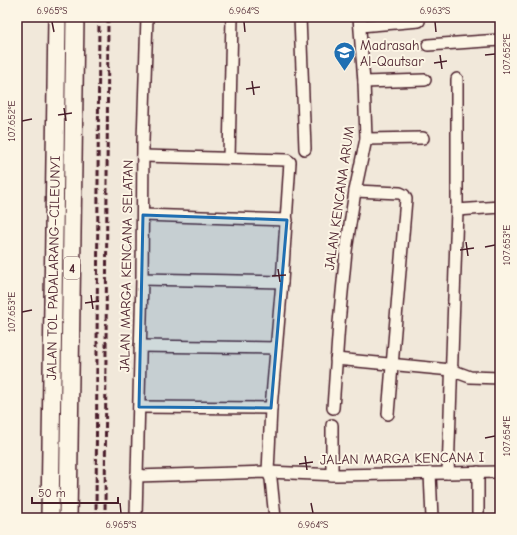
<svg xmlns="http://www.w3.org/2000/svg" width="517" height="535" font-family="'Comic Neue',sans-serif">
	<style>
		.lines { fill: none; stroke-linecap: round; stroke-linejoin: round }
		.minor-casing { stroke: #4a1f2b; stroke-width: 14 }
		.highway-casing { stroke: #4a1f2b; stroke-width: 20 }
		.minor { stroke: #fcf5e5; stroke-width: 11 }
		.highway { stroke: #fcf5e5; stroke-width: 17 }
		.rail { stroke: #4a1f2b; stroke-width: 3; stroke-dasharray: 6 3; stroke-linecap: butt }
		.marked { fill: #1f6fb2; fill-opacity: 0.2; stroke: #1f6fb2; stroke-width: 3; stroke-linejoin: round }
		.ticks { fill: none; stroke: #4a1f2b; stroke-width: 1.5 }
		.labels { text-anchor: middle; stroke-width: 4; stroke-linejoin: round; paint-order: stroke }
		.shield { fill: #fcf5e5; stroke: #7f5f63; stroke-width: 1 }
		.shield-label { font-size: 13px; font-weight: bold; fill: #4a1f2b }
		.poi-label { font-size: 14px; fill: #4a1f2b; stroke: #fcf5e5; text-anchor: start }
		.street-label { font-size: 14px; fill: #4a1f2b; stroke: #fcf5e5 }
		.neatline { fill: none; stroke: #4a1f2b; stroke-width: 1.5 }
		.ticks-label { font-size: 10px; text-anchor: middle; fill: #4a1f2b }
	</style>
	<rect width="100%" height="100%" fill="#f1e8da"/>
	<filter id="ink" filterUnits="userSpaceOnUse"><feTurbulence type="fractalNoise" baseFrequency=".025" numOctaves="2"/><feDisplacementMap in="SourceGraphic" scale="8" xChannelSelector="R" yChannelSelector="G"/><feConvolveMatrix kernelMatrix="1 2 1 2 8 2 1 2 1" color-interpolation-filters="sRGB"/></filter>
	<g filter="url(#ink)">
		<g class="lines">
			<defs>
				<g id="minor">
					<polyline points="300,17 305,149"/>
					<polyline points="360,26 419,21"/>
					<polyline points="428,45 500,40"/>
					<polyline points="364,82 425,80"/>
					<polyline points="366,139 423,138"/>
					<polyline points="143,156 287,160 290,162 282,282 271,408 268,472 271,479 275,518"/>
					<polyline points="229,158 232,17"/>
					<polyline points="355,191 400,193 404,195 406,199 388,414"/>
					<polyline points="457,210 500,207"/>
					<polyline points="143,215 287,220"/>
					<polyline points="142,279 282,282"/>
					<polyline points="140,346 276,348"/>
					<polyline points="336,359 451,370 470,377 500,378"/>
					<polyline points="139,407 271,408"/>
					<polyline points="333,408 339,323 346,251 355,191 366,139 364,82 359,17"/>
					<polyline points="332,425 332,475"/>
					<polyline points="478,472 478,518"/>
					<polyline points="430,473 432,518"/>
					<polyline points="448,473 457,210 457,79"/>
					<polyline points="136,476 268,472 337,475 500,472"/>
					<polyline points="136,516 142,279 143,141 147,17"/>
				</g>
				<g id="highway">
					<polyline points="50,518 57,17"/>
					<polyline points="68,518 75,17"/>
				</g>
			</defs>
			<!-- minor casing -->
			<use href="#minor" class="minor-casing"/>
			<!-- highway casing -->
			<use href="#highway" class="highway-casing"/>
			<!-- minor -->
			<use href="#minor" class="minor"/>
			<!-- highway -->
			<use href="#highway" class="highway"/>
			<!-- rail -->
			<g class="rail">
				<polyline points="96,518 99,17"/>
				<polyline points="105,518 108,17"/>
			</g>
		</g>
	</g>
	<!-- marked area -->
	<path class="marked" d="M 143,215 L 287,220 L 271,408 L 139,407 Z"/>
	<!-- ticks -->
	<path class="ticks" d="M 52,22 L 54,32M 244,22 L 245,32M 435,22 L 436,32M 440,55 L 442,69M 485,55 L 495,54M 434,63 L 447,61M 252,81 L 254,95M 246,89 L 260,87M 64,108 L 66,121M 58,115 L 72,113M 22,121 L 32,119M 466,242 L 468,256M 485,247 L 495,245M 460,250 L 474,248M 278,269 L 280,282M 272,276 L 286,275M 91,295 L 93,309M 85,303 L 99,301M 22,312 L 32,310M 485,438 L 495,436M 305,456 L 307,470M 299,464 L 313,462M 120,503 L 121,513M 311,503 L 313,513"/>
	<!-- icons -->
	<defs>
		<symbol id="school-pin" viewBox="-11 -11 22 30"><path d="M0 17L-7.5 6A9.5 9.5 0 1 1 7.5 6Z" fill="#1f6fb2" stroke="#fcf5e5"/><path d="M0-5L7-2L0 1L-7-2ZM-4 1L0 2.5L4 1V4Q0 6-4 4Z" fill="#fff"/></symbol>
	</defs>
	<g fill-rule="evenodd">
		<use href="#school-pin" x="332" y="40" width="25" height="34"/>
	</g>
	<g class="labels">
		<!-- shield labels -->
		<rect class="shield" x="64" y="257" width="16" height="22" rx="3"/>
		<g class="shield-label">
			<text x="72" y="273">4</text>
		</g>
		<!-- poi labels -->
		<g class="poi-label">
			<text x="360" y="50">Madrasah<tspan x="360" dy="16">Al-Qautsar</tspan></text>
		</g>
		<!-- street labels -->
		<g class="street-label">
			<text transform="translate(339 198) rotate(-82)" y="5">JALAN KENCANA ARUM</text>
			<text transform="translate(126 266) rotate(-89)" y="5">JALAN MARGA KENCANA SELATAN</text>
			<text transform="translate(53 268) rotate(-89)" y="5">JALAN TOL PADALARANG–CILEUNYI</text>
			<text transform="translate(402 458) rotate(-1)" y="5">JALAN MARGA KENCANA I</text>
		</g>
	</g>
	<!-- margin -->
	<rect width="517" height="535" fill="none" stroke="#fcf5e5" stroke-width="44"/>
	<!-- scale -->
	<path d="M32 497v6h86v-6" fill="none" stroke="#4a1f2b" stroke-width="2"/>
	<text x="38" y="497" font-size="12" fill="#4a1f2b" stroke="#fcf5e5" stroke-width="3" paint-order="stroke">50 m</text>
	<rect x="22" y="22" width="473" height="491" class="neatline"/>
	<g class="ticks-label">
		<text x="52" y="14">6.965°S</text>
		<text x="244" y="14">6.964°S</text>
		<text x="435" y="14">6.963°S</text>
		<text transform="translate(506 54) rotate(-90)" y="4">107.652°E</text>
		<text transform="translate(11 121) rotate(-90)" y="4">107.652°E</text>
		<text transform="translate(506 245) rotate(-90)" y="4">107.653°E</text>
		<text transform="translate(11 312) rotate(-90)" y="4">107.653°E</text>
		<text transform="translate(506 436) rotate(-90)" y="4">107.654°E</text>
		<text x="121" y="528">6.965°S</text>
		<text x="313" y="528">6.964°S</text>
	</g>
</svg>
